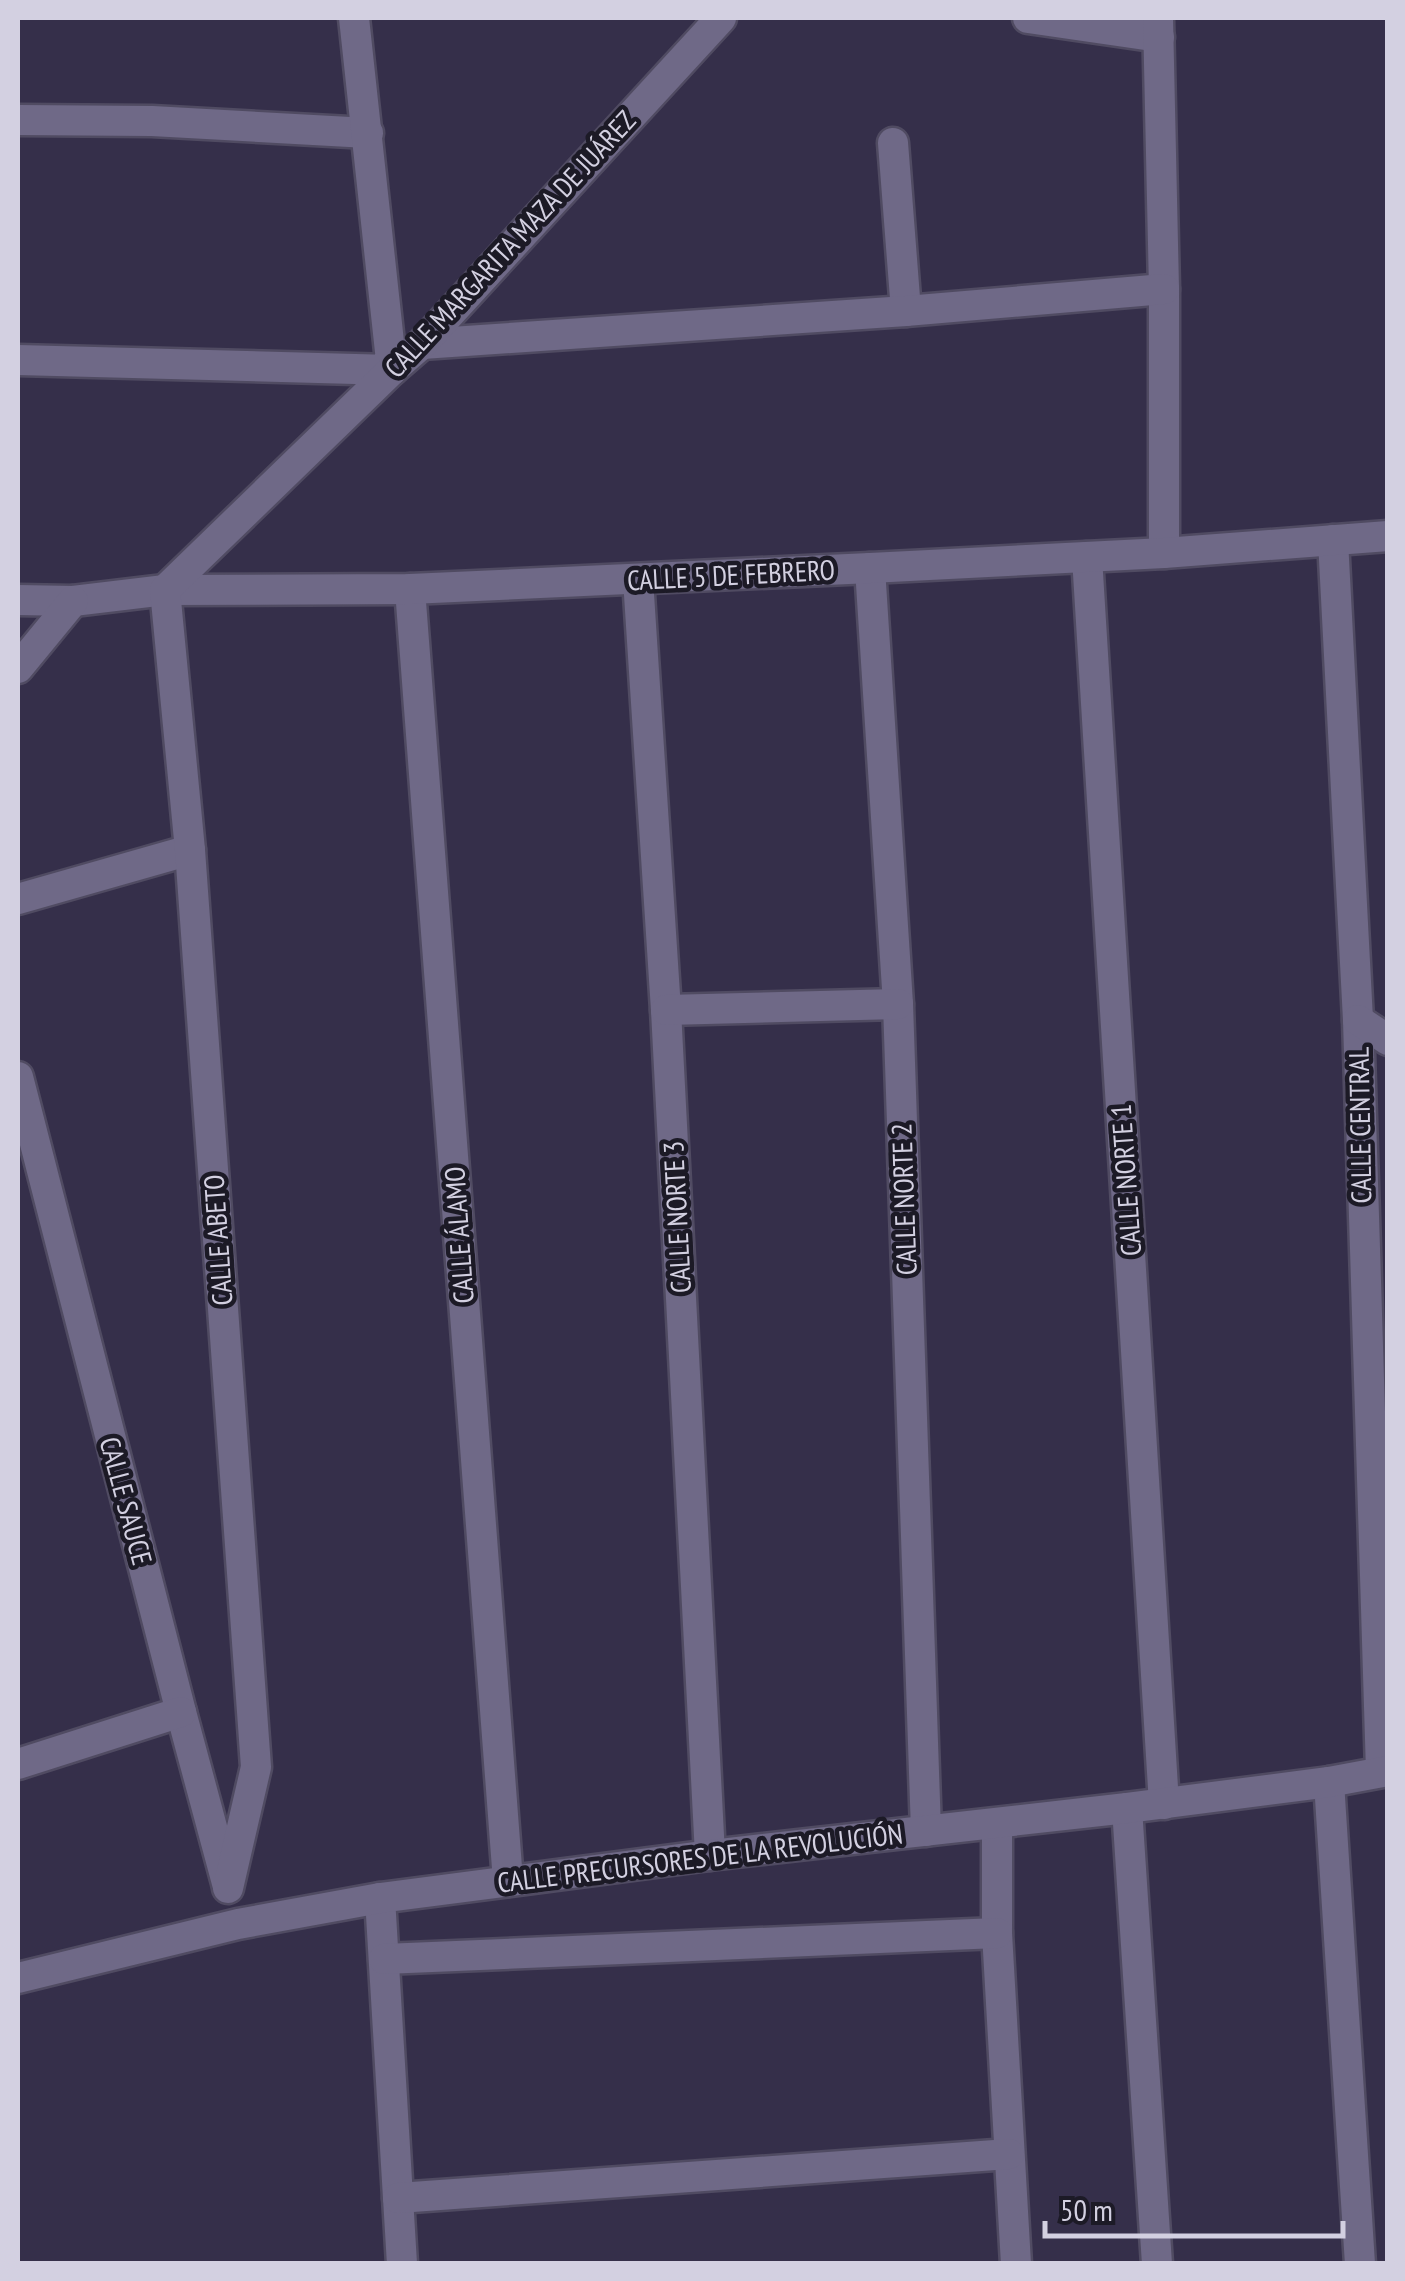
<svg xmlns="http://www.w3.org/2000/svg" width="1405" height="2281" font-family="'PT Sans Narrow',sans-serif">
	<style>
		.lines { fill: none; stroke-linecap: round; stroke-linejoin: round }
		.minor-casing { stroke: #504b62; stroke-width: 35 }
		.minor { stroke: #6f6987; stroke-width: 30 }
		.labels { text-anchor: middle; stroke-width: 9; stroke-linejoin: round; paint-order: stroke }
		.street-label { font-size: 28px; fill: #d3d0e1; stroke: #1c1a26 }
	</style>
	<rect width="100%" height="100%" fill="#352f4a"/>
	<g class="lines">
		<defs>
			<g id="minor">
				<polyline points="1028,18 1159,37"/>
				<polyline points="1158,18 1164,289 1164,553"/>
				<polyline points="18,120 152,121 368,133"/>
				<polyline points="893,143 906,311"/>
				<polyline points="422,344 906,311 1164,289"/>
				<polyline points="18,360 392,370 354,18"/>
				<polyline points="1333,540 1358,1020 1381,1771"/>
				<polyline points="1087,557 1164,1804"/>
				<polyline points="870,568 898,1004 926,1831"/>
				<polyline points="638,579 666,1010 710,1855"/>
				<polyline points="410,589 508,1881"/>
				<polyline points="18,600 73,601 165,590 410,589 870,568 1164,553 1388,536"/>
				<polyline points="18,668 73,601"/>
				<polyline points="18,899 190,850"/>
				<polyline points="666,1010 898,1004"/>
				<polyline points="1358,1020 1388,1040"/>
				<polyline points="18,1077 181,1712 227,1883"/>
				<polyline points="18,1764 181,1712"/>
				<polyline points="1329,1782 1360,2264"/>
				<polyline points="1127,1808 1157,2264"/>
				<polyline points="997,1824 997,1933 1016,2264"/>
				<polyline points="228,1888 256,1767 190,850 165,590 392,370 422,344 721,18"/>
				<polyline points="380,1898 402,2264"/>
				<polyline points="384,1959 997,1933"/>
				<polyline points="18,1978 238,1924 380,1898 710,1855 1127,1808 1329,1782 1388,1771"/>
				<polyline points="398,2198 1009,2154"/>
			</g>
		</defs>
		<!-- minor casing -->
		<use href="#minor" class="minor-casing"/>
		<!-- minor -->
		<use href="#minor" class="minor"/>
	</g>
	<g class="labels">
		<!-- street labels -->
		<g class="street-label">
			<text transform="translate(510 244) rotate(-47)" y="10">CALLE MARGARITA MAZA DE JUÁREZ</text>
			<text transform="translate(731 575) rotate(-3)" y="10">CALLE 5 DE FEBRERO</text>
			<text transform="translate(1360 1125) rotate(-91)" y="10">CALLE CENTRAL</text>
			<text transform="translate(1126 1180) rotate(-94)" y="10">CALLE NORTE 1</text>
			<text transform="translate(904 1199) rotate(-92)" y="10">CALLE NORTE 2</text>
			<text transform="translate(677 1217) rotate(-93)" y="10">CALLE NORTE 3</text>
			<text transform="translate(459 1235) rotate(-94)" y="10">CALLE ÁLAMO</text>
			<text transform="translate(218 1240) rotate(-94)" y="10">CALLE ABETO</text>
			<text transform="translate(126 1501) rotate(75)" y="10">CALLE SAUCE</text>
			<text transform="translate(700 1858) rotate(-7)" y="10">CALLE PRECURSORES DE LA REVOLUCIÓN</text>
		</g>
	</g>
	<!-- border -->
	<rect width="1405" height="2281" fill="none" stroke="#d3d0e1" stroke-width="40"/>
	<!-- scale -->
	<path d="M1045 2221v15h298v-15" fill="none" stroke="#d3d0e1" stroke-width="5"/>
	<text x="1060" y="2221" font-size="30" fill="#d3d0e1" stroke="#1c1a26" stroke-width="8" paint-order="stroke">50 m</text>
</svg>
